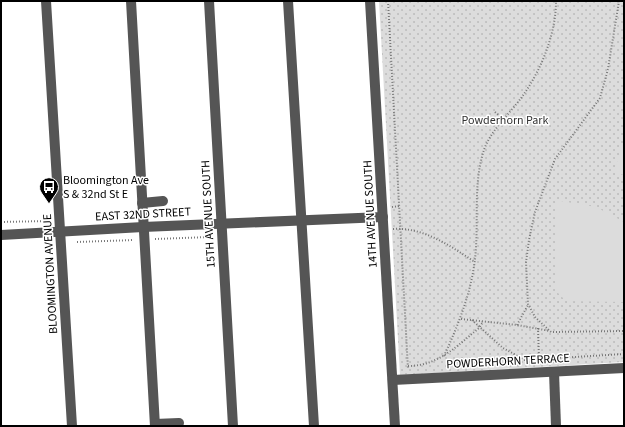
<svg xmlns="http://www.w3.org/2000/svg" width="625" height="427" font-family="'Source Sans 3',sans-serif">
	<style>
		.grass { fill: url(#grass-dots) }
		.pitch { fill: #dcdcdc }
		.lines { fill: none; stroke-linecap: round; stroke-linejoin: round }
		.path { stroke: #777; stroke-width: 2; stroke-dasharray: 1 2; stroke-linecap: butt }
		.minor { stroke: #555; stroke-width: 10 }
		.labels { text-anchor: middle; stroke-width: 3; stroke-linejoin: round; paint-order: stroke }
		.park-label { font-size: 12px; fill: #333; stroke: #fff }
		.poi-label { font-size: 12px; fill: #000; stroke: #fff; text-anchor: start }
		.street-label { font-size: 12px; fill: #000; stroke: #fff }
	</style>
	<defs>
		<pattern id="grass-dots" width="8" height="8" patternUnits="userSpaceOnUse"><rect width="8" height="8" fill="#dcdcdc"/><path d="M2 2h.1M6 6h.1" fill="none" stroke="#bbb" stroke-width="1.8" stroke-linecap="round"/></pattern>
	</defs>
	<rect width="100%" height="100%" fill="#fff"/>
	<!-- grass -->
	<polygon class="grass" points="379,1 624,1 624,362 400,375"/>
	<!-- pitch -->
	<g class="pitch">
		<polygon points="624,139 624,175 614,172"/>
		<polygon points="555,200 596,207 624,222 624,302 566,301 556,291"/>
	</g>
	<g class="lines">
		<!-- path -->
		<g class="path">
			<polyline points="388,1 408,369"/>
			<polyline points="619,1 608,69 600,98 555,159 535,212 529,240 526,262 528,304 535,317 551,332 624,331"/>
			<polyline points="495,112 504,120"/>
			<polyline points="392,207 400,206"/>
			<polyline points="1,222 47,221"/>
			<path d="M 393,229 C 424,227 450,246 475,262"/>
			<polyline points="155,239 210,237"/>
			<polyline points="77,242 134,240"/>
			<polyline points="461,319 517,325 550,331"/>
			<polyline points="472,320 503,348 525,360 624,354"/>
			<polyline points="517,325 528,305"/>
			<polyline points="538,328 539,359"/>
			<path d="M 444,356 C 460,321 474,286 476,247 C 478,215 474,184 483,153 C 489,131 511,113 524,94 C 542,68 556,33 556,1"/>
			<path d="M 408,366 C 438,366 457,346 479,328 L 483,322"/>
		</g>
		<!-- minor -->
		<g class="minor">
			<polyline points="46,1 72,426"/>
			<polyline points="131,1 155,426"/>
			<polyline points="209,1 233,426"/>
			<polyline points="288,1 314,426"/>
			<polyline points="370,1 395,426"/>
			<polyline points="142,203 163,201"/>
			<polyline points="1,235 143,227 383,217"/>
			<polyline points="554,372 556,426"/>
			<polyline points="393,380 624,368"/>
			<polyline points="155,424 179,423"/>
		</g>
	</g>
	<!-- icons -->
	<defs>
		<symbol id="bus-pin" viewBox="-11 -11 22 30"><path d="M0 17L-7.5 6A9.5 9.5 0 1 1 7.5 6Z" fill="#000" stroke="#fff"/><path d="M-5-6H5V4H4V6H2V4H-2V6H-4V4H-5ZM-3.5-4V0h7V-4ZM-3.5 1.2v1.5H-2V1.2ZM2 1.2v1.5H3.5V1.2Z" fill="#fff"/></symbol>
	</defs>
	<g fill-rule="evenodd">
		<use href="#bus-pin" x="38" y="176" width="22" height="30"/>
	</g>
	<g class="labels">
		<!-- park labels -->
		<g class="park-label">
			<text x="505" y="124">Powderhorn Park</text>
		</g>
		<!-- poi labels -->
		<g class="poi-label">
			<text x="63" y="184">Bloomington Ave<tspan x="63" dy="14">S &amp; 32nd St E</tspan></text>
		</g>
		<!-- street labels -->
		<g class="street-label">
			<text transform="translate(143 214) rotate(-3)" y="4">EAST 32ND STREET</text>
			<text transform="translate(208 214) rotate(-93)" y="4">15TH AVENUE SOUTH</text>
			<text transform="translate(370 214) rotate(-93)" y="4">14TH AVENUE SOUTH</text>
			<text transform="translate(50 274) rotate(-93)" y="4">BLOOMINGTON AVENUE</text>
			<text transform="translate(508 361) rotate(-3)" y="4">POWDERHORN TERRACE</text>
		</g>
	</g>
	<!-- border -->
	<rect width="625" height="427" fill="none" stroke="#000000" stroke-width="4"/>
</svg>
